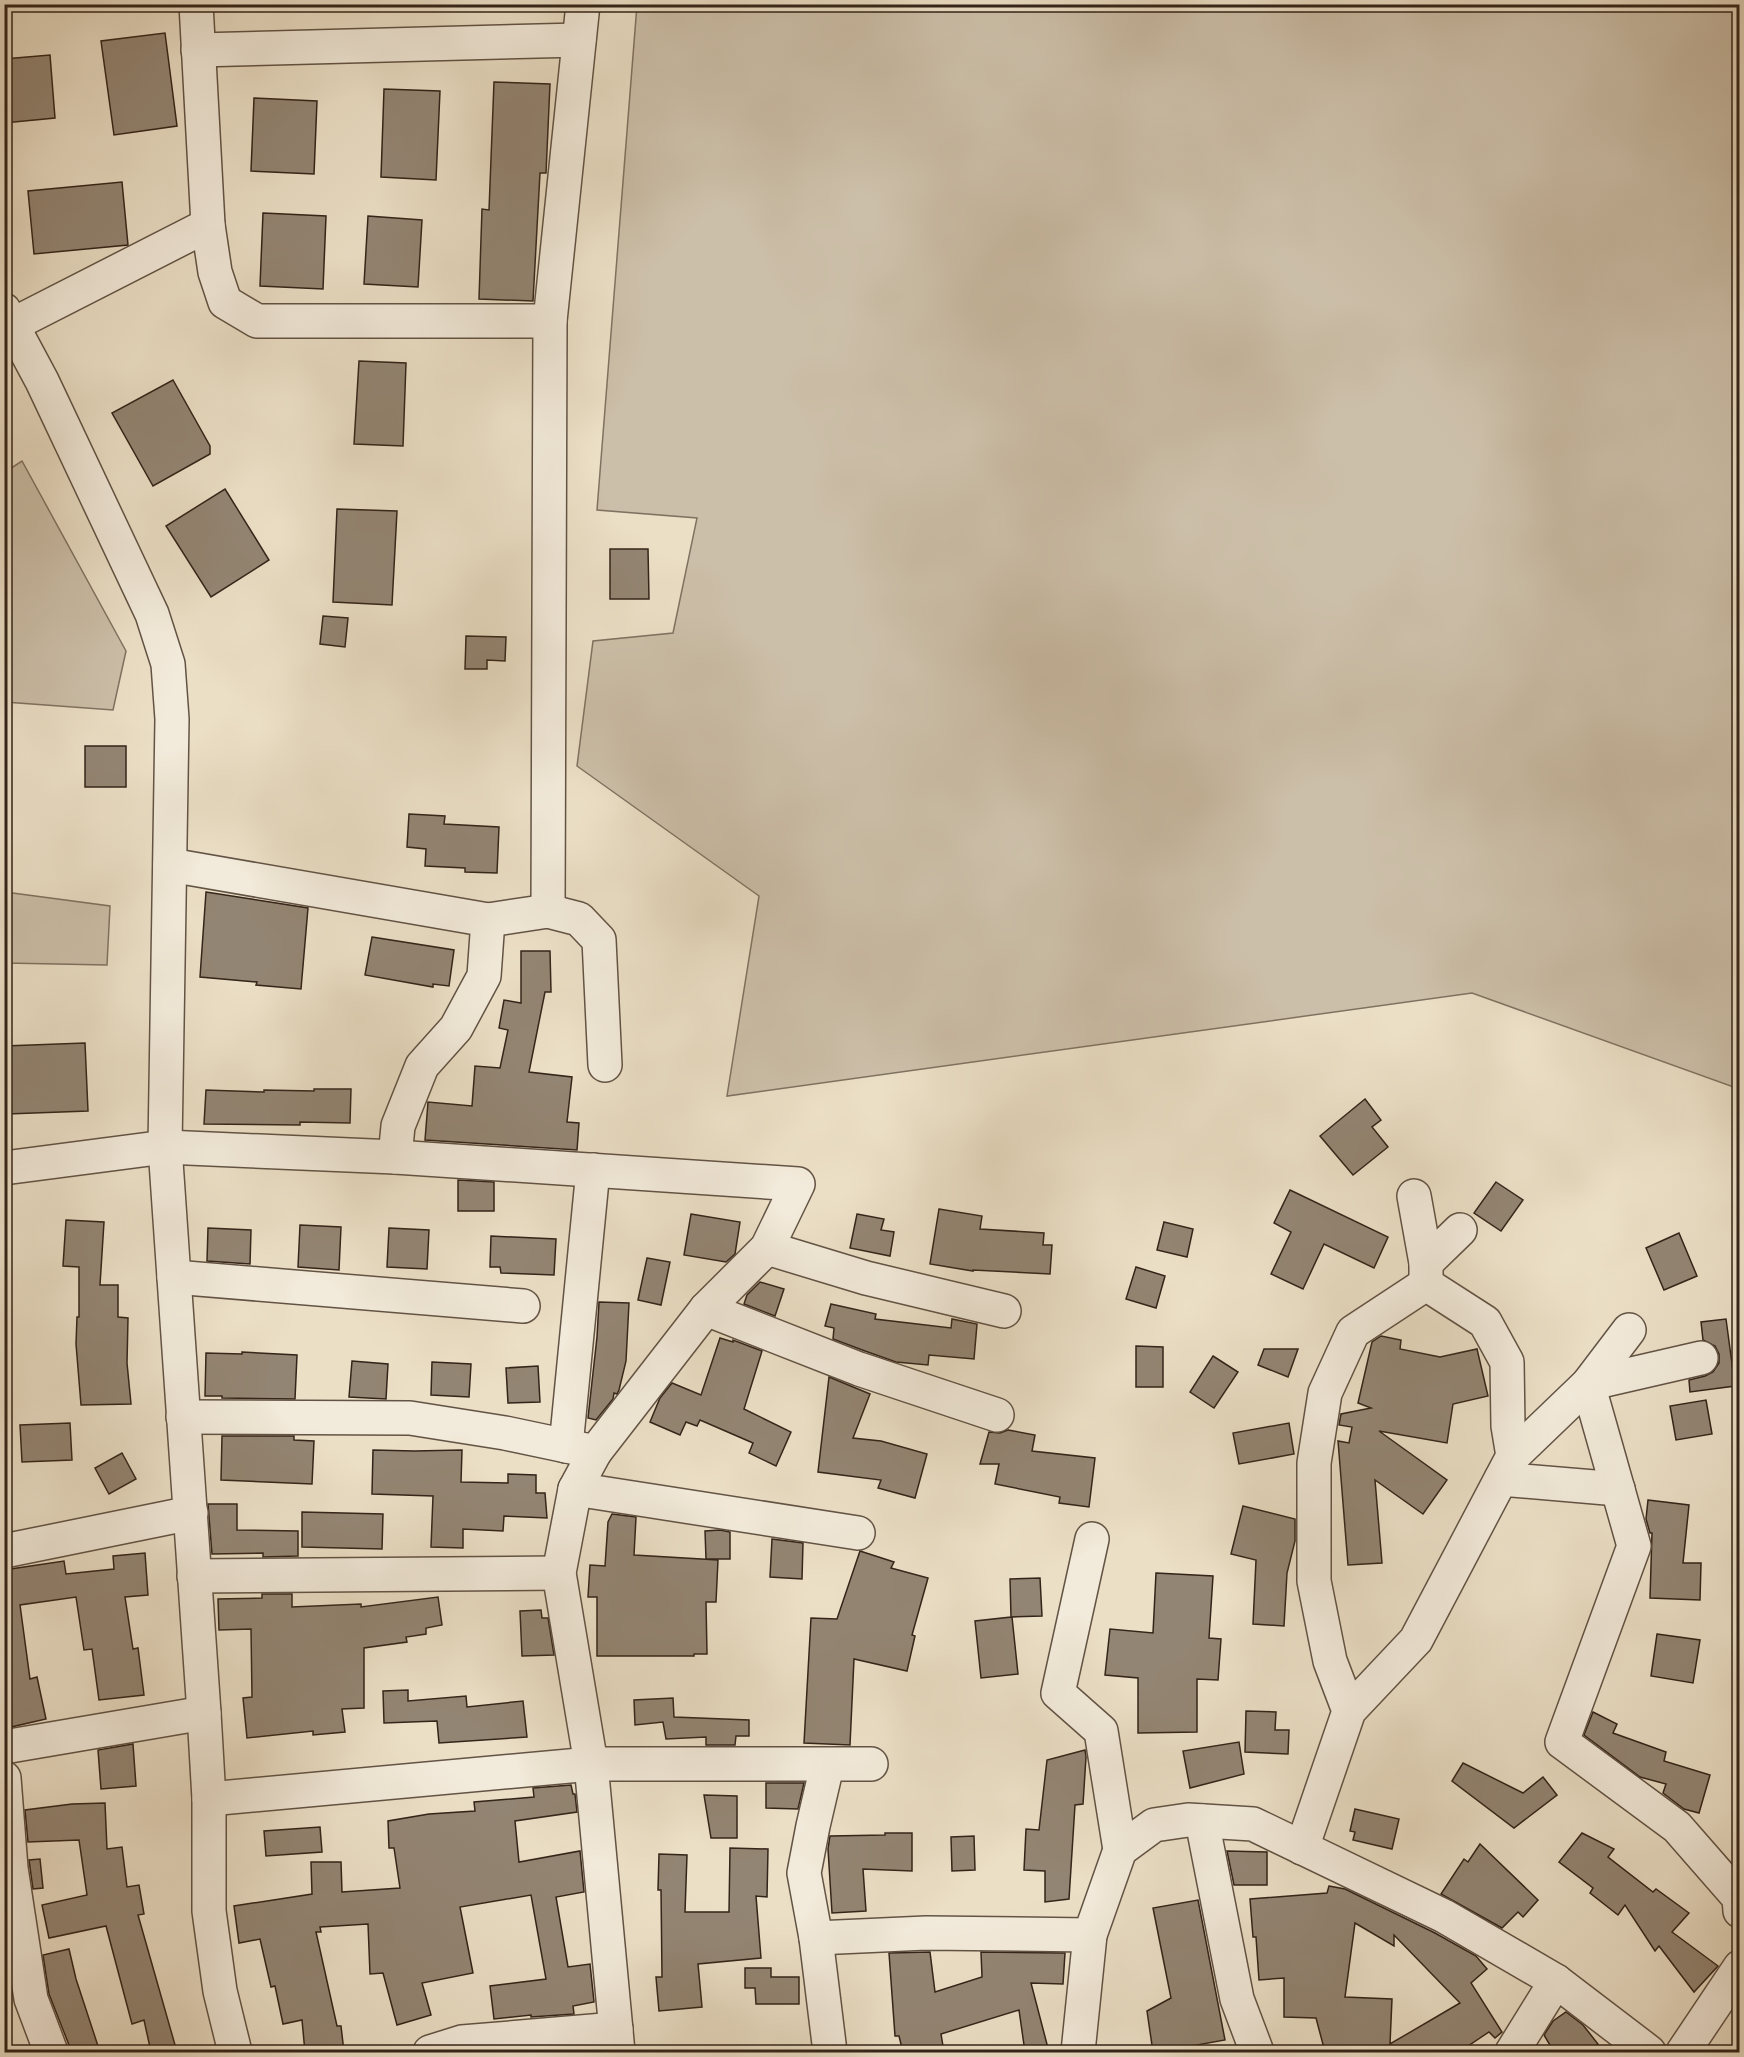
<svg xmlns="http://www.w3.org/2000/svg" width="1744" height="2057" font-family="'IM FELL Double Pica',serif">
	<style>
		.green { fill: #ccbfa9; stroke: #807261; stroke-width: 1.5 }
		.building { fill: #938573; stroke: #342419; stroke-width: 1.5; fill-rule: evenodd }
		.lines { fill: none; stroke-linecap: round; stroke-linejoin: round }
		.minor-casing { stroke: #625344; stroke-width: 36 }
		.minor { stroke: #f2eada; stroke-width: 33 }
	</style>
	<rect width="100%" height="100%" fill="#ebdfc6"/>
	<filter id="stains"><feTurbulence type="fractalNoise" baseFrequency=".00333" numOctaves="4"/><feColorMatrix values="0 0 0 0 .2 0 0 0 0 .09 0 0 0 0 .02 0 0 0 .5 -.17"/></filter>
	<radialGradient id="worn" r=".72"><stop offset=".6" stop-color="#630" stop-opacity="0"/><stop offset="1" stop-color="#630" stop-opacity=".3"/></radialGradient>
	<!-- green -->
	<g class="green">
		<polygon points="637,5 1739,5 1739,1089 1472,993 727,1096 759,896 577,766 593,641 673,633 697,518 597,510"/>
		<polygon points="22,461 126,651 113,710 5,702 5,472"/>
		<polygon points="5,892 110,906 107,965 5,963"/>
	</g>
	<!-- building -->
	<g class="building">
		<polygon points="165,33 177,126 114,135 101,41"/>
		<polygon points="50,55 55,118 4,123 4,59"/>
		<polygon points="494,82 550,84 546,173 540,173 533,301 479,299 482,209 489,210"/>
		<polygon points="384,89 440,91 436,180 381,177"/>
		<polygon points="254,98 317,101 314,174 251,171"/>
		<polygon points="122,182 128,245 34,254 28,191"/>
		<polygon points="263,213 326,216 323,289 260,286"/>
		<polygon points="368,216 422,220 418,287 364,284"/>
		<polygon points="359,361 406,363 403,446 354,444"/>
		<polygon points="173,380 210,446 210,454 153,486 112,413"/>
		<polygon points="225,489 269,560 211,597 166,526"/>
		<polygon points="337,509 397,511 392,605 333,602"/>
		<polygon points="610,549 648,549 649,599 610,599"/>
		<polygon points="323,616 348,618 345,647 320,644"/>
		<polygon points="466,636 506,637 505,661 487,660 487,669 465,669"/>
		<rect x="85" y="746" width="41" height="41"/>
		<polygon points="409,814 445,816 444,824 499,827 497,873 465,872 465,868 425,866 426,849 407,847"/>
		<polygon points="206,892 308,908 301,989 256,985 257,982 200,977"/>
		<polygon points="372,937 454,950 449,986 433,984 433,987 365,975"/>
		<polygon points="521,951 550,951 551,992 545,992 529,1072 572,1077 567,1122 579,1123 577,1150 425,1140 428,1102 472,1106 475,1066 500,1068 508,1030 499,1028 504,1000 521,1003"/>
		<polygon points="85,1043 88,1111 7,1114 4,1046"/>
		<polygon points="314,1089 351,1089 350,1123 300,1122 300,1125 204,1124 206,1090 264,1092 264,1090 314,1091"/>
		<polygon points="1365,1099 1381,1120 1372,1127 1388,1147 1353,1175 1320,1136"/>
		<polygon points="458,1180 494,1182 494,1211 458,1211"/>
		<polygon points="1496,1182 1523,1200 1501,1231 1474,1213"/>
		<polygon points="1290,1190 1388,1237 1374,1268 1324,1244 1303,1289 1271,1274 1291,1232 1274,1223"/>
		<polygon points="939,1209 982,1216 980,1229 1044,1233 1043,1245 1052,1245 1050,1274 973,1270 973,1271 930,1264"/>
		<polygon points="691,1214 740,1222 735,1254 726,1262 684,1255"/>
		<polygon points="857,1214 884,1219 881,1230 894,1232 890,1256 850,1248"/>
		<polygon points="66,1220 104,1222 100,1285 118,1285 118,1317 128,1318 127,1363 131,1404 81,1405 76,1344 77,1317 79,1317 79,1267 63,1266"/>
		<polygon points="1164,1222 1193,1229 1187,1257 1157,1250"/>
		<polygon points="300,1225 341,1227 339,1270 298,1267"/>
		<polygon points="208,1228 251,1230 250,1264 207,1261"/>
		<polygon points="389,1228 429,1230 427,1269 387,1267"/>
		<polygon points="1679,1233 1697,1276 1664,1290 1646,1248"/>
		<polygon points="491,1236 556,1239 554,1275 501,1273 500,1267 490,1267"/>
		<polygon points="647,1258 670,1262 661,1305 638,1300"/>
		<polygon points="1136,1267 1165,1276 1156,1308 1126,1299"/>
		<polygon points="760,1282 784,1289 775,1316 744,1304 747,1295"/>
		<polygon points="599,1302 629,1303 626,1361 619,1390 617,1394 614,1393 613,1399 596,1420 588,1418 597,1337"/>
		<polygon points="831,1304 876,1314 875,1319 951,1328 952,1319 977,1324 974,1359 929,1355 928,1365 896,1362 865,1351 833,1339 834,1328 825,1326"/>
		<polygon points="1726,1319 1735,1386 1690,1392 1689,1380 1705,1376 1713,1372 1719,1363 1719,1354 1715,1346 1703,1340 1701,1322"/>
		<polygon points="1381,1336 1401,1340 1400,1349 1440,1357 1477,1349 1488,1396 1453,1404 1447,1443 1379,1431 1447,1480 1423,1514 1375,1480 1382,1563 1348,1565 1338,1441 1349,1443 1352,1427 1339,1425 1341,1414 1371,1408 1358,1403 1372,1342"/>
		<polygon points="720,1338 733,1342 733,1340 762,1351 744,1409 791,1432 776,1466 749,1453 753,1443 700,1420 697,1426 686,1422 680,1435 650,1422 660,1398 672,1383 701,1395"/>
		<polygon points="1136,1346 1163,1347 1163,1387 1136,1387"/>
		<polygon points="1264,1349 1298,1349 1288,1377 1258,1365"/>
		<polygon points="242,1352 297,1355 295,1399 222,1398 222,1396 205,1396 206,1353 242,1354"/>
		<polygon points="1213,1356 1238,1372 1214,1408 1190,1392"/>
		<polygon points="352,1361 388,1364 386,1399 349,1397"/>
		<polygon points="432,1362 471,1364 469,1397 431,1395"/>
		<polygon points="538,1366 540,1402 508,1403 506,1368"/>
		<polygon points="829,1377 870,1394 853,1438 881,1441 927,1454 915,1498 878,1488 881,1480 818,1472"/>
		<polygon points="1706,1400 1712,1434 1676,1440 1670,1406"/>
		<polygon points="70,1423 72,1460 22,1462 20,1425"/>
		<polygon points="1289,1423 1294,1454 1239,1464 1233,1433"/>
		<polygon points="1008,1430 1035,1435 1032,1451 1095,1458 1089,1507 1059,1503 1060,1497 995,1484 999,1464 980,1464 989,1432 1000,1433"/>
		<polygon points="222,1436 294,1436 294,1440 314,1441 312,1484 221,1480"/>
		<polygon points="373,1450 414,1451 462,1450 461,1482 508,1483 508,1474 536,1475 536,1493 545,1493 547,1518 504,1516 503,1531 463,1529 463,1548 431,1547 433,1496 372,1494"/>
		<polygon points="122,1453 136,1479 109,1494 95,1468"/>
		<polygon points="1648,1500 1689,1505 1683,1563 1701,1563 1700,1600 1650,1598 1652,1533 1650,1533 1646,1519"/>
		<polygon points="208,1504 237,1504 237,1530 298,1531 298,1556 263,1557 263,1553 212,1554"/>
		<polygon points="1243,1506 1295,1519 1295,1541 1287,1573 1284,1626 1253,1624 1256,1560 1231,1554"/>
		<polygon points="302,1512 383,1514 382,1549 302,1547"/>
		<polygon points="612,1514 636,1517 634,1555 718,1560 716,1602 706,1602 707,1654 694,1654 694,1656 597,1656 597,1597 588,1597 590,1565 605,1566 608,1522"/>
		<polygon points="720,1530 730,1532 730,1559 706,1559 705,1531"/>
		<polygon points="772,1539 803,1543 802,1579 770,1577"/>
		<polygon points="860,1551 894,1562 891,1568 928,1578 912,1635 915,1636 907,1671 854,1659 850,1745 804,1743 811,1618 837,1619"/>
		<polygon points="145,1553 148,1595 125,1597 133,1649 138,1648 144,1695 99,1700 92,1649 84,1650 76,1597 20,1605 30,1679 37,1677 46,1719 11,1727 4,1698 4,1570 64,1561 66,1574 114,1569 113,1556"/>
		<polygon points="1156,1573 1213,1576 1209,1638 1221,1639 1218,1680 1197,1679 1197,1732 1138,1733 1138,1678 1105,1675 1110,1629 1153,1633"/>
		<polygon points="1040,1578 1042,1616 1012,1617 1018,1674 981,1678 975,1621 1011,1617 1010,1579"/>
		<polygon points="262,1594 292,1594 292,1607 361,1604 361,1607 438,1597 442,1625 426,1628 426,1634 406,1637 407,1642 364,1648 364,1708 342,1709 345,1732 313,1735 313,1731 247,1738 243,1698 252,1697 251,1629 219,1630 218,1599 262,1598"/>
		<polygon points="541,1610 542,1618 548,1618 554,1655 522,1656 520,1611"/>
		<polygon points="1657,1634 1700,1640 1693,1683 1651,1676"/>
		<polygon points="408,1690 408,1701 466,1696 467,1707 523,1701 527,1737 439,1743 437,1721 384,1723 383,1691"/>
		<polygon points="673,1698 674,1717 749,1720 749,1736 736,1736 735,1745 706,1745 706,1737 666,1739 663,1722 635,1725 634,1700"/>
		<polygon points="1246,1711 1276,1712 1275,1730 1289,1730 1288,1754 1245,1752"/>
		<polygon points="1593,1712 1617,1724 1613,1733 1666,1752 1664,1761 1710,1775 1699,1813 1684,1809 1663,1793 1666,1784 1640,1777 1584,1735"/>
		<polygon points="1239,1742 1244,1774 1190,1788 1183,1751"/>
		<polygon points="133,1744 136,1786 101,1789 98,1750"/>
		<polygon points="1085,1750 1086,1757 1083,1804 1075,1805 1069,1899 1045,1902 1045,1871 1024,1870 1026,1829 1039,1830 1047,1760"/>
		<polygon points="1463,1763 1523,1793 1543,1777 1557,1795 1514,1828 1452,1781"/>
		<polygon points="766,1783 804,1783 798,1809 766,1808"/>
		<polygon points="571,1785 573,1794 575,1794 577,1812 515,1821 519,1862 580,1851 584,1892 556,1897 568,1967 590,1964 594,2002 573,2006 574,2014 531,2017 531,2015 494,2019 490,1986 546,1979 531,1895 460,1907 473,1973 422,1983 431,2015 397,2025 383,1973 370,1974 368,1924 320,1927 321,1932 316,1932 337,2026 341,2026 344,2052 305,2052 302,2020 283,2024 275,1986 271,1987 260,1939 239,1943 234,1906 312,1894 311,1862 341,1862 342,1892 400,1888 394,1848 389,1848 388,1821 429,1814 475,1811 474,1802 534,1797 533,1788"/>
		<polygon points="704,1795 737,1796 737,1838 711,1838"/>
		<polygon points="105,1803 107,1849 122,1847 127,1887 139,1885 144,1914 138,1915 177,2052 151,2052 144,2020 132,2024 106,1926 49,1938 42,1905 87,1895 79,1840 28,1842 25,1810 72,1804"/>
		<polygon points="1355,1809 1399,1819 1392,1849 1353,1840 1355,1832 1350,1831"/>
		<polygon points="320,1827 322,1852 266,1856 264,1831"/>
		<polygon points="885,1833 912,1833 912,1871 863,1869 866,1911 832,1913 828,1849 830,1836 885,1835"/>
		<polygon points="1582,1833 1614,1849 1608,1857 1653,1892 1656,1889 1689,1913 1672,1932 1718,1966 1694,1992 1659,1946 1655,1951 1625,1905 1618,1915 1590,1893 1593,1888 1559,1862"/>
		<polygon points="974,1836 975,1870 952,1871 951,1837"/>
		<polygon points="1480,1844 1538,1900 1523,1917 1518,1912 1502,1928 1441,1894 1464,1859 1468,1862"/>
		<polygon points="730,1848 768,1849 767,1897 756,1896 761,1958 698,1964 702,2007 659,2011 656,1977 662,1977 661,1890 658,1890 659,1854 687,1855 685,1912 729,1912"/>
		<polygon points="1227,1851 1267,1852 1267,1885 1234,1885"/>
		<polygon points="40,1859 43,1888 33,1889 29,1860"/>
		<path d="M 1329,1886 L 1345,1889 L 1435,1933 L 1476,1956 L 1487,1969 L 1471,1983 L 1502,2032 L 1495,2038 L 1489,2032 L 1459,2052 L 1325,2052 L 1316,2018 L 1284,2017 L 1284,1978 L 1259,1980 L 1256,1937 L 1253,1937 L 1250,1899 L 1327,1893 ZM 1355,1923 L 1394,1946 L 1394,1935 L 1460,2003 L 1390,2044 L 1392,1999 L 1345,1997 Z"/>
		<polygon points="1198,1900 1225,2040 1191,2046 1192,2052 1153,2052 1147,2011 1171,1998 1153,1908"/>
		<polygon points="69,1949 76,1979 98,2046 79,2052 69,2052 69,2045 49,1994 43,1955"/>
		<polygon points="930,1952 935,1992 982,1977 981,1952 1065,1953 1063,1984 1031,1983 1049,2052 1025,2052 1019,2010 941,2034 944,2052 903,2052 899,2036 895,2036 889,1953"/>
		<polygon points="745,1968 771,1968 771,1977 799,1977 799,2004 756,2004 755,1988 745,1988"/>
		<polygon points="1566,2012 1583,2025 1598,2044 1587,2052 1554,2052 1544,2035 1553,2021"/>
	</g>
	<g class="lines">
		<defs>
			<g id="minor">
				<polyline points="196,4 208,225 215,272 225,302 257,321 550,321"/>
				<polyline points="198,50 579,40"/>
				<polyline points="4,310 42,381 152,614 168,664 172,719 165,1147 204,1713 209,1799 209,1911 220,1991 235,2052"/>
				<polyline points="12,325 208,225"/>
				<polyline points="170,865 488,920 548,911 579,919 599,940 605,1065"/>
				<polyline points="548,911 550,321 583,4"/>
				<polyline points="395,1157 398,1126 422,1066 456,1028 484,976 488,920"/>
				<polyline points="4,1168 165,1147 395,1157 798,1184 767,1248 706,1309 595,1452 575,1489 559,1573 591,1764 618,2052"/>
				<polyline points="1414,1196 1426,1263 1426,1284"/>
				<polyline points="767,1248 866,1278 1004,1311"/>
				<polyline points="1426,1263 1460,1230"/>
				<polyline points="174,1277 523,1306"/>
				<polyline points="706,1309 859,1369 997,1415"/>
				<polyline points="1629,1330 1588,1384 1634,1546 1562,1742 1677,1827 1739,1898 1740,1911"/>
				<polyline points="183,1417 410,1418 505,1433 595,1452"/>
				<polyline points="566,1446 593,1170"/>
				<polyline points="1513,1456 1588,1384 1701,1358"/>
				<polyline points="1501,1479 1618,1489"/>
				<polyline points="575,1489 858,1533"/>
				<polyline points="1092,1539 1058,1693 1101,1731 1120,1850"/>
				<polyline points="4,1551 191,1513"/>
				<polyline points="194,1576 559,1573"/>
				<polyline points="4,1747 204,1713"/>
				<polyline points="827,1766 813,1826 804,1873 816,1938 830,2052"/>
				<polyline points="4,1778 11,1868 31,1999 51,2052"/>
				<polyline points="209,1799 591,1764 871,1764"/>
				<polyline points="1202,1821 1237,1999 1257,2052"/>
				<polyline points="1302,1848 1349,1711 1416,1640 1513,1456 1508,1426 1507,1362 1485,1322 1426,1284 1353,1332 1325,1393 1314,1463 1314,1581 1330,1661 1349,1711"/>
				<polyline points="816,1938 926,1933 1090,1935"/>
				<polyline points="430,2052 462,2042 616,2029"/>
				<polyline points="1078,2052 1090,1935 1120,1850 1154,1825 1188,1820 1253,1824 1444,1916 1556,1981 1649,2052"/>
				<polyline points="1512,2052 1556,1981"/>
				<polyline points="1683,2052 1740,1967"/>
			</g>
		</defs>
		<!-- minor casing -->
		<use href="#minor" class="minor-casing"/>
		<!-- minor -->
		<use href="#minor" class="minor"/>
	</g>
	<!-- margin -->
	<rect width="1744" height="2057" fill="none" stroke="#ebdfc6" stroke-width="24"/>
	<rect x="6" y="6" width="1732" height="2045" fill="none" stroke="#342419" stroke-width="3"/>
	<rect x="12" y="12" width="1720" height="2033" fill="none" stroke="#342419" stroke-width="1.5"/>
	<rect width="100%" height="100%" filter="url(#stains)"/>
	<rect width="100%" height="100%" fill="url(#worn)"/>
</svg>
